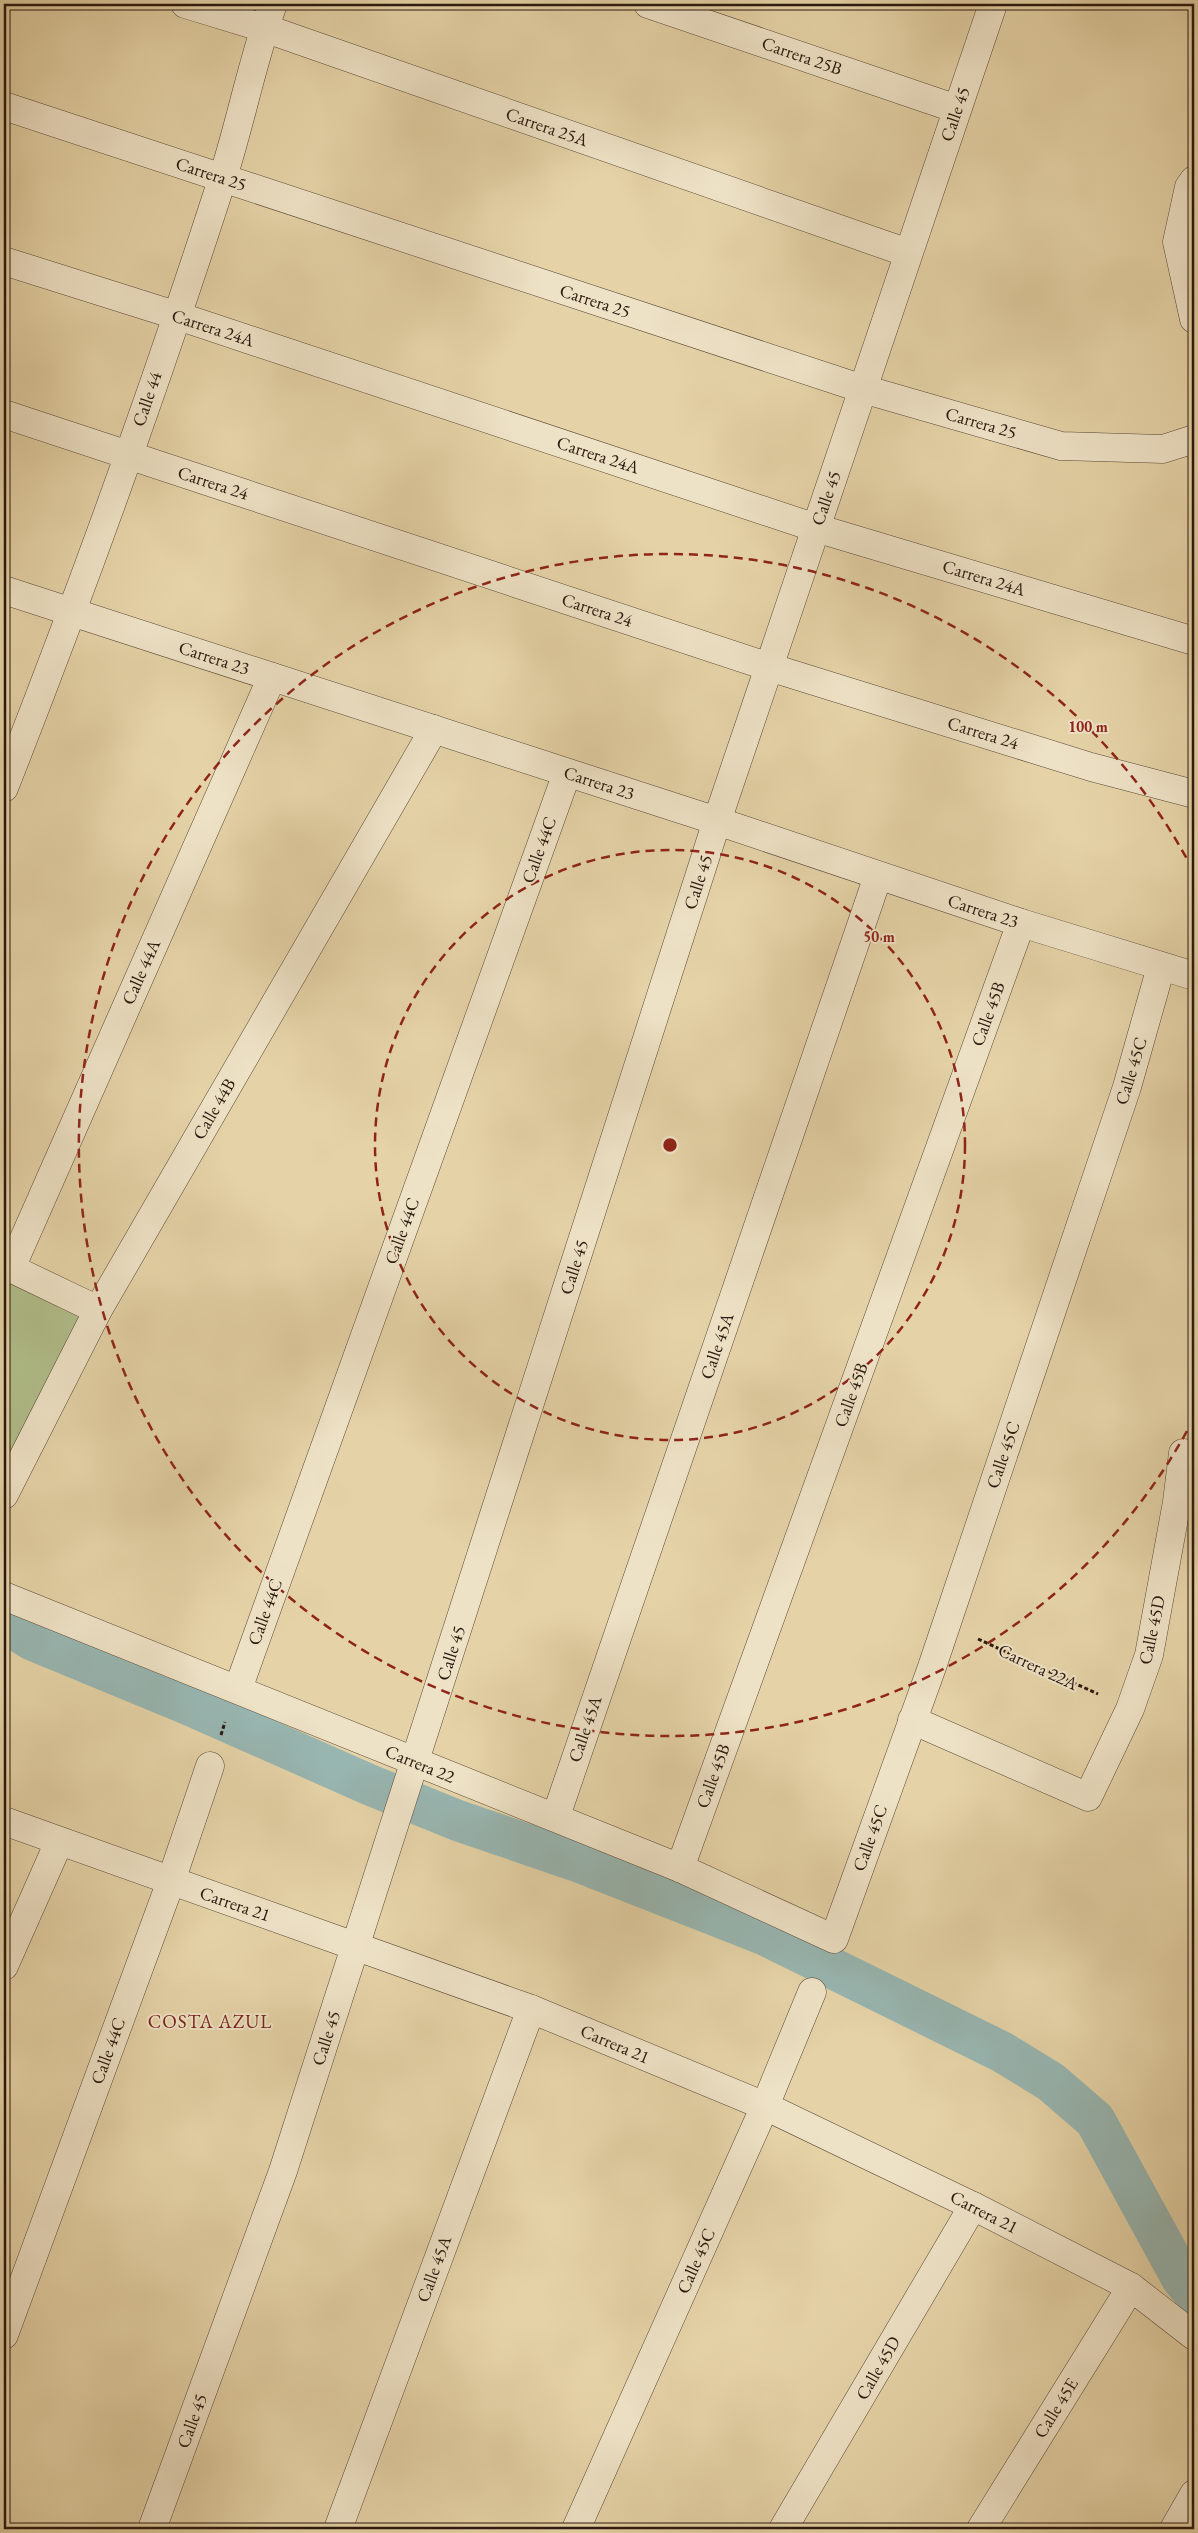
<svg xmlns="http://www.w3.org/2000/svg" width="1198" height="2533" font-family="'EB Garamond',serif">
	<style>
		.green { fill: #b0be8a; stroke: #6d6b4c }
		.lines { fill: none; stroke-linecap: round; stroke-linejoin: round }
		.canal { stroke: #98b6b1; stroke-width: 41 }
		.minor-casing { stroke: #594735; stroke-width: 29 }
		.path { stroke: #2a180f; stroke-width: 3; stroke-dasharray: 4 2.5; stroke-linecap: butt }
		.minor { stroke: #eee2c6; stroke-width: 28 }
		.ring { fill: none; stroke: #8f2418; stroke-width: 2.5; stroke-dasharray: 9 6 }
		.labels { text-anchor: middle; stroke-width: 4; stroke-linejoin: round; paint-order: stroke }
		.street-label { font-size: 18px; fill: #2a180f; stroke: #eee2c6 }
		.neighbourhood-label { font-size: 19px; letter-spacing: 1px; fill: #7a1f14; stroke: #eee2c6 }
		.centre { fill: #8f2418; stroke: #eee2c6; stroke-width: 2.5 }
		.ring-label { font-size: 15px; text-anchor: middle; font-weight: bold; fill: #8f2418; stroke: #eee2c6; stroke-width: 4; stroke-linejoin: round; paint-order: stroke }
	</style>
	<rect width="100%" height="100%" fill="#e5d3a7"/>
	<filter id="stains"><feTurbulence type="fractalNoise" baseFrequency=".004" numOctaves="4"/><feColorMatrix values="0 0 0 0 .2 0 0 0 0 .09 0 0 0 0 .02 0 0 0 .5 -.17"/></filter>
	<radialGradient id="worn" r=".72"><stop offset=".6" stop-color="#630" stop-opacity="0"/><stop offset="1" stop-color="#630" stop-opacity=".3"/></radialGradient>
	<!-- green -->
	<polygon class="green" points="4,1265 98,1310 4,1495"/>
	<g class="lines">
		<!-- canal -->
		<polyline class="canal" points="4,1623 32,1640 187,1704 370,1785 459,1821 576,1861 767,1936 1002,2052 1051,2082 1095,2120 1182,2279 1194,2293"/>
		<defs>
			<g id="minor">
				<polyline points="185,4 264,28 908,253"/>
				<polyline points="648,4 957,109"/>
				<polyline points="4,106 863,389 1061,446 1163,449 1194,439"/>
				<polyline points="1194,180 1189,187 1177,242 1194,319"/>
				<polyline points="4,261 175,315 816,528 1194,641"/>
				<polyline points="4,414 769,667 1091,767 1194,794"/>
				<polyline points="4,590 717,821 1021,923 1194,976"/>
				<path d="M 4,788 C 83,587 156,385 222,180 C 241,122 252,61 273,4"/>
				<polyline points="4,1265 98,1310"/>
				<polyline points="11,1268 272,677"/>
				<polyline points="4,1495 98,1310 434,729"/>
				<polyline points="4,1596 680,1868 834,1939 932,1667 1127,1087 1161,967"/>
				<polyline points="238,1689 567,773"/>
				<polyline points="912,1720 1088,1797 1130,1709 1149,1655 1177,1502 1183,1453"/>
				<polyline points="556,1816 878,876"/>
				<polyline points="4,1821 531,2009 765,2106 973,2206 1131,2287 1194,2336"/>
				<polyline points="680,1868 1021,923"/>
				<polyline points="4,1966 59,1842"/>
				<polyline points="4,2335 171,1881 210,1766"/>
				<polyline points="152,2529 283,2171 717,821 993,4"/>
				<polyline points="338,2529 531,2009"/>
				<polyline points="576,2529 765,2106 812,1992"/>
				<polyline points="783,2529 973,2206"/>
				<polyline points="981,2529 1131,2287"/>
				<polyline points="1174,2529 1194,2494"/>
			</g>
		</defs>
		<!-- minor casing -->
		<use href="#minor" class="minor-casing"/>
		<!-- path -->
		<g class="path">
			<polyline points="978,1639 1098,1694"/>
			<polyline points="221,1735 225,1722"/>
		</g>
		<!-- minor -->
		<use href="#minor" class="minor"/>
	</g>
	<!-- distance rings -->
	<g class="ring">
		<circle cx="670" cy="1145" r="295"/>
		<path d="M1194 1418A591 591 0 1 1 1194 872"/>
	</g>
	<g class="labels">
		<!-- street labels -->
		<g class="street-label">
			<text transform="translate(802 56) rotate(19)" y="6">Carrera 25B</text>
			<text transform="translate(955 114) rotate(-71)" y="6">Calle 45</text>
			<text transform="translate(547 127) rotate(19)" y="6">Carrera 25A</text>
			<text transform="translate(211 174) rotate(18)" y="6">Carrera 25</text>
			<text transform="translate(595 301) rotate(18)" y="6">Carrera 25</text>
			<text transform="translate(213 328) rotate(18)" y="6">Carrera 24A</text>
			<text transform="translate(147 399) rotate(-71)" y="6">Calle 44</text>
			<text transform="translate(981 423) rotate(16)" y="6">Carrera 25</text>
			<text transform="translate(598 455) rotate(18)" y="6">Carrera 24A</text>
			<text transform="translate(213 483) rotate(18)" y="6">Carrera 24</text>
			<text transform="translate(826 498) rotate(-71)" y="6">Calle 45</text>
			<text transform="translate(984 578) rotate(17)" y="6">Carrera 24A</text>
			<text transform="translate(597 610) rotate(18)" y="6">Carrera 24</text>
			<text transform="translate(214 658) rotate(18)" y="6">Carrera 23</text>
			<text transform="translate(983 733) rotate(17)" y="6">Carrera 24</text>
			<text transform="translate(599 783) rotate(18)" y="6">Carrera 23</text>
			<text transform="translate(539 850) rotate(-70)" y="6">Calle 44C</text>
			<text transform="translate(698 882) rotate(-72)" y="6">Calle 45</text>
			<text transform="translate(983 911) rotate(18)" y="6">Carrera 23</text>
			<text transform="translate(141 972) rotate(-66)" y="6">Calle 44A</text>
			<text transform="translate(988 1014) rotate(-70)" y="6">Calle 45B</text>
			<text transform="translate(1131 1071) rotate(-73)" y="6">Calle 45C</text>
			<text transform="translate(214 1109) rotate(-60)" y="6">Calle 44B</text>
			<text transform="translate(402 1231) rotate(-70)" y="6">Calle 44C</text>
			<text transform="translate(574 1267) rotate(-72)" y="6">Calle 45</text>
			<text transform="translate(717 1346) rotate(-71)" y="6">Calle 45A</text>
			<text transform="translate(851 1395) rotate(-70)" y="6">Calle 45B</text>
			<text transform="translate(1003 1455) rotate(-71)" y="6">Calle 45C</text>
			<text transform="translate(265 1612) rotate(-70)" y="6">Calle 44C</text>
			<text transform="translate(1152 1630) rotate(-78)" y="6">Calle 45D</text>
			<text transform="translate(451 1653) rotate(-72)" y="6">Calle 45</text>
			<text transform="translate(1038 1667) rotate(25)" y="6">Carrera 22A</text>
			<text transform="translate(585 1729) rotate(-71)" y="6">Calle 45A</text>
			<text transform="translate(420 1764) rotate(22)" y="6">Carrera 22</text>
			<text transform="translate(713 1776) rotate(-70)" y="6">Calle 45B</text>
			<text transform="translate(870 1838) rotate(-70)" y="6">Calle 45C</text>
			<text transform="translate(235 1904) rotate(19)" y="6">Carrera 21</text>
			<text transform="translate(326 2038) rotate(-72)" y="6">Calle 45</text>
			<text transform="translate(615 2044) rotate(23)" y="6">Carrera 21</text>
			<text transform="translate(108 2051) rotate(-70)" y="6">Calle 44C</text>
			<text transform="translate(984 2212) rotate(27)" y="6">Carrera 21</text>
			<text transform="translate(696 2261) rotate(-66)" y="6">Calle 45C</text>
			<text transform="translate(434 2269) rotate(-70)" y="6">Calle 45A</text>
			<text transform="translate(878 2368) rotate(-60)" y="6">Calle 45D</text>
			<text transform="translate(1056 2408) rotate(-58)" y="6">Calle 45E</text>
			<text transform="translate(192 2421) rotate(-70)" y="6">Calle 45</text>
		</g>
		<!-- neighbourhood labels -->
		<g class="neighbourhood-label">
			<text x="210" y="2028">COSTA AZUL</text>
		</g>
	</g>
	<circle cx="670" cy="1145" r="8" class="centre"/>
	<g class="ring-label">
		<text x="1088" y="732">100 m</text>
		<text x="879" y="942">50 m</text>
	</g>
	<!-- margin -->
	<rect width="1198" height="2533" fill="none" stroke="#e5d3a7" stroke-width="20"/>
	<rect x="5" y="5" width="1188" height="2523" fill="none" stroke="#2a180f" stroke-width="2.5"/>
	<rect x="10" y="10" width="1178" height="2513" fill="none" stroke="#2a180f"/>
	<rect width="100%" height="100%" filter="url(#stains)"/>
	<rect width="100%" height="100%" fill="url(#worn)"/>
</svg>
